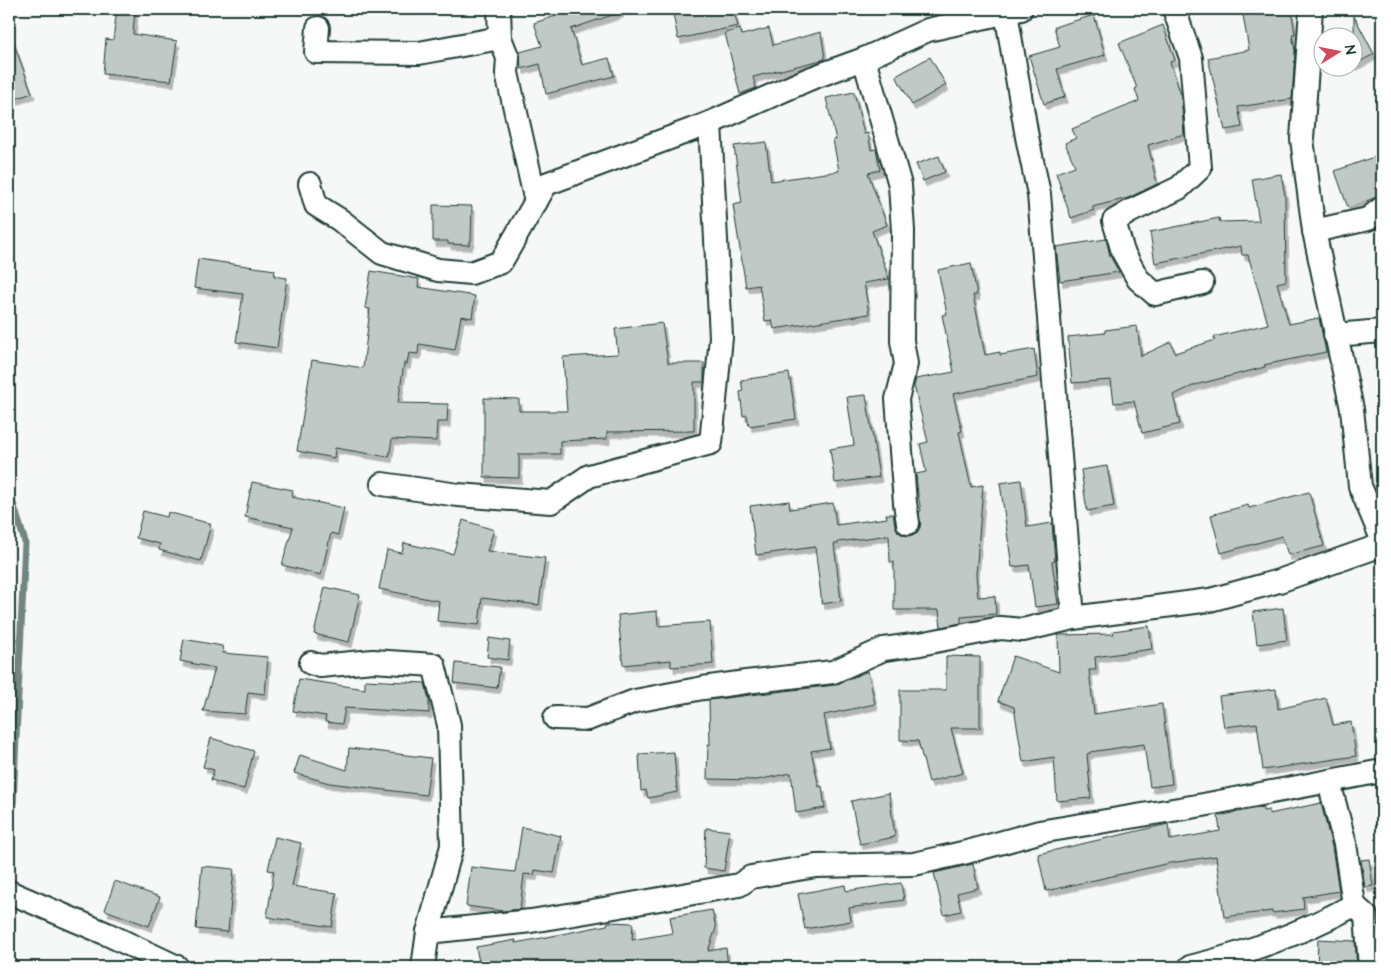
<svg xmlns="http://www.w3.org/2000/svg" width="1391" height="976" font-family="'Architects Daughter',sans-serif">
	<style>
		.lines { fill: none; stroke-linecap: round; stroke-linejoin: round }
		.stream { stroke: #72857f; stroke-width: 7 }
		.building { fill: #c0c9c6; stroke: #1f3d34; filter: url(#shadow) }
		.minor-casing { stroke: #1f3d34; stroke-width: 26 }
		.minor { stroke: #fff; stroke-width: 22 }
	</style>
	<defs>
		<filter id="shadow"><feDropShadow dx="3" dy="5.5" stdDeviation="0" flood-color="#0004"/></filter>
	</defs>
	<rect width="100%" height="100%" fill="#f6f7f7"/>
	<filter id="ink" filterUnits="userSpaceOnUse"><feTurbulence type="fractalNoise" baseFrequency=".02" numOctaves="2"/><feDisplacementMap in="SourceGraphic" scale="10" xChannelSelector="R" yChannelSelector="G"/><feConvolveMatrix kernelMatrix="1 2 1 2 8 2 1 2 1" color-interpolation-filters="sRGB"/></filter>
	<g filter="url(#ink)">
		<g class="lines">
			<!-- stream -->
			<polyline class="stream" points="9,490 25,542 9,889"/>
		</g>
		<!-- building -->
		<g class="building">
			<polygon points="117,9 135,9 133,34 177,41 171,81 103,74 106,39 113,40"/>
			<polygon points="577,9 620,9 621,12 571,29 582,65 609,58 614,76 546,94 540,64 521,69 520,52 542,46 534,23"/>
			<polygon points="672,9 733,9 738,26 678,39"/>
			<polygon points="1242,9 1291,9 1295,34 1292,34 1295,51 1292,99 1238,107 1242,127 1225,130 1208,58 1249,50"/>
			<polygon points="1094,15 1105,55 1057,69 1065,97 1044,104 1029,56 1060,47 1054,27"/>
			<polygon points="1354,16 1374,54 1354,65"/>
			<polygon points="1163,25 1175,60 1170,62 1181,95 1184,134 1148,145 1157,184 1128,198 1092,207 1094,210 1071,218 1056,173 1075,166 1065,143 1076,138 1072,129 1139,101 1135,89 1137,88 1119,43"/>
			<polygon points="769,28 773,45 821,32 825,59 753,77 756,88 740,94 725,33 740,29 742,35"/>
			<polygon points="9,36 11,36 32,93 9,101"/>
			<polygon points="930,57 946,85 912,105 896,76"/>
			<polygon points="854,92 864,134 868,133 871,150 876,149 880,170 868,173 887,225 872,231 889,279 864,283 869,314 774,329 772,320 765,321 759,285 746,287 733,205 742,203 734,146 766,142 771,181 839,171 833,140 836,140 826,98"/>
			<polygon points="1382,154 1382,195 1348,208 1335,171"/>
			<polygon points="939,156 945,172 923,181 916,164"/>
			<polygon points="1281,174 1285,196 1286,281 1277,283 1289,324 1319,318 1326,352 1264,365 1265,367 1195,385 1173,395 1180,424 1142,433 1134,401 1114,403 1111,380 1072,383 1068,337 1105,333 1105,330 1137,326 1141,356 1171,342 1175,353 1215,340 1214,337 1268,324 1248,255 1242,255 1241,246 1155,263 1150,232 1219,218 1220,222 1259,221 1252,179"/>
			<polygon points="433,205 472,206 471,241 470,241 469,245 448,244 448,241 433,241"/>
			<polygon points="1106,239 1110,256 1119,272 1060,281 1056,247"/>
			<polygon points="198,259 275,270 274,276 287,278 277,348 236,342 243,294 194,288"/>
			<polygon points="971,263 977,295 973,295 985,355 1000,352 1000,355 1034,349 1038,377 953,394 962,431 959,432 971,487 983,485 976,575 978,597 995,596 996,614 961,617 961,623 941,627 939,610 894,610 894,562 890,562 889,535 838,542 838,544 834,544 841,601 822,604 815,547 756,555 750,506 789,501 790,509 833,503 836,525 887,518 886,514 893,514 895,525 898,532 904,535 909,536 917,533 920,527 919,511 921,511 918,495 916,474 926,472 920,444 928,442 914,386 916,379 954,372 942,315 947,314 938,270"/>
			<polygon points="371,271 419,279 418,287 475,296 472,318 461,316 455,350 419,344 418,354 409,353 407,364 404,363 398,403 448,404 447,422 437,422 436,441 392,439 389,457 335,448 334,458 297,451 312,360 363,368 370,309 365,308"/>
			<polygon points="662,323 668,363 704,363 704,382 694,382 694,431 607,432 607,439 560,441 560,454 519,454 519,478 484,477 484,398 519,399 519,411 567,411 563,357 618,354 615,329"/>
			<polygon points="789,373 796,419 749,426 747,415 743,416 740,392 743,391 741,380"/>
			<polygon points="866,395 879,477 835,483 830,449 854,445 847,397"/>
			<polygon points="1107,466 1114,506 1087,511 1081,470"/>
			<polygon points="1021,480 1027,527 1052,523 1055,561 1052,562 1058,604 1035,607 1029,565 1012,567 1000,483"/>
			<polygon points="252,482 293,490 292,497 344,508 338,535 331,533 321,575 282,565 293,527 245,517"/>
			<polygon points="1309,492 1324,546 1288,555 1282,536 1221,553 1211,515 1248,505 1249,508"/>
			<polygon points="143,511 167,517 168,512 211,524 201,561 159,550 160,544 136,538"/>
			<polygon points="463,520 494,530 487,551 545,558 539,605 482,598 479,625 437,621 439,601 379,589 387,550 402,553 404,543 453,554"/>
			<polygon points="325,587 360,595 349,642 314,634"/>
			<polygon points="1283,608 1287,640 1257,644 1253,612"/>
			<polygon points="657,611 658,626 710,622 713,664 671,667 671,660 623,665 618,615"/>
			<polygon points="1149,626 1152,649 1095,657 1096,670 1089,670 1094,714 1162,704 1172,784 1150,787 1144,744 1090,752 1090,753 1087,754 1091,798 1057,801 1054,757 1023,762 1014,707 998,701 1013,656 1059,672 1058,635 1114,634 1113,631"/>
			<polygon points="489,638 510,641 508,660 487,657"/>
			<polygon points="184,639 222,646 223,653 268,657 265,694 248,692 245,714 203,711 215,668 180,661"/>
			<polygon points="946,656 980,657 980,728 951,728 963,773 929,782 918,741 900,740 900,690 946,690"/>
			<polygon points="456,663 500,667 497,688 454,683"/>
			<polygon points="868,671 875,704 824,715 830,748 811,751 819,787 822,786 825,808 796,813 791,773 757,780 707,779 708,744 710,745 709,700 835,685"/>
			<polygon points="299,679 365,689 365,680 425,683 429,700 429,713 345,708 342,724 325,722 326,716 293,711"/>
			<polygon points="1276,689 1278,709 1326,698 1333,725 1351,722 1356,756 1263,770 1257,723 1224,727 1219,696"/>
			<polygon points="211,738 254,751 244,789 211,780 214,770 203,767"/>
			<polygon points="349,748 431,758 426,795 329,783 294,773 300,755 347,770"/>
			<polygon points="674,752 677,792 648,798 646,790 641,791 639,754"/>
			<polygon points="889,793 895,837 860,844 851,801"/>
			<polygon points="1321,803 1332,847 1339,891 1303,897 1304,909 1272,913 1272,911 1224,917 1216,856 1170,863 1046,891 1038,854 1168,824 1170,840 1220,831 1218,816 1263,807 1263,811 1269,810 1269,814"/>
			<polygon points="522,827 561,836 554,873 535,870 534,875 524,874 520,909 503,911 466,906 471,867 515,872"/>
			<polygon points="706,828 730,831 724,871 704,868"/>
			<polygon points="275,837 301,843 292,886 337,893 332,927 267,917 274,871 268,870"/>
			<polygon points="1369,859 1373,886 1365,887 1361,860"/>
			<polygon points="973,864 978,888 957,893 961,911 944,915 934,873"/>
			<polygon points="202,866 234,869 228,932 196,929"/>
			<polygon points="115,881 160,897 149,926 105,910"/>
			<polygon points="901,883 904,900 849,908 851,921 805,929 798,894 845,885 846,891"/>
			<polygon points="712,910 716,928 708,951 726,948 728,967 619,967 619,961 590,967 480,967 476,947 516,940 515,943 542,938 607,925 608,922 633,923 632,940 673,933 670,917"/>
			<polygon points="1318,939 1355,941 1357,967 1317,967"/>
		</g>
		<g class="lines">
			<defs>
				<g id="minor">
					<polyline points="499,9 500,38 508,58 507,73 536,202"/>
					<polyline points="1174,9 1191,58 1200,168 1179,188 1131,211 1114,221 1123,252 1138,279 1155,294 1202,283"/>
					<polyline points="1311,9 1302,139 1314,231 1352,409 1360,486 1382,539"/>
					<polyline points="1006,12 1027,137 1039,194 1073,618"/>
					<polyline points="318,28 316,52 419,53 500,38"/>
					<polyline points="864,59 900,185 903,231 902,341 906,364 897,399 905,503 908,523"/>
					<polyline points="310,184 316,205 340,220 382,253 438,270 471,273 501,262 546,184 710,123 809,79 864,59 928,30 1021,9"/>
					<polyline points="1314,231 1368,219 1382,208"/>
					<polyline points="1335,335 1382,331"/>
					<polyline points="382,484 458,495 551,502 589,476 711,443 721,337 710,123"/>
					<polyline points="311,663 320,666 373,661 434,665 449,725 452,846 428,932 423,967"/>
					<polyline points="555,718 588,719 635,701 703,688 746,682 833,672 884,649 920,644 1001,628 1023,630 1073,618 1210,600 1279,581 1382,545"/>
					<polyline points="1329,782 1345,844 1354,905"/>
					<polyline points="9,892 107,934 177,967"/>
					<polyline points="428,932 531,921 592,911 739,885 751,877 816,866 914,864 967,852 1039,832 1203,805 1382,771"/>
					<path d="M 1190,967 C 1247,953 1303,933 1354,905 L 1366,916 L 1370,967"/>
				</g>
			</defs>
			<!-- minor casing -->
			<use href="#minor" class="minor-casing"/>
			<!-- minor -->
			<use href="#minor" class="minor"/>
		</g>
	</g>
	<!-- margin -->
	<rect width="1391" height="976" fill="none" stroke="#fff" stroke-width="30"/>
	<rect x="15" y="15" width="1361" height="946" fill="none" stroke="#1f3d34" stroke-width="2" filter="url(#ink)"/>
	<!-- north arrow -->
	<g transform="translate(1338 52) rotate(80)"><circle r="24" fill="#ffffff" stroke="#a5b1ae"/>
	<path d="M0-4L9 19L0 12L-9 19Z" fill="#d1495b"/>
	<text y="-8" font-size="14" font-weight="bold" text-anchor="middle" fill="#1f3d34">N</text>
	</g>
</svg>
